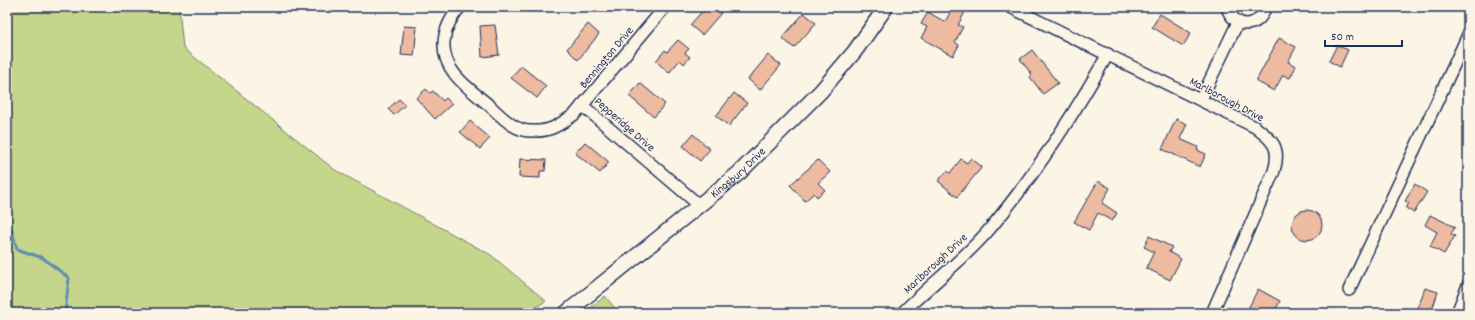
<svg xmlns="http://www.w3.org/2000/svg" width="1475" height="320" font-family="Dekko,sans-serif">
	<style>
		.green { fill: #c5d589; stroke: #708274 }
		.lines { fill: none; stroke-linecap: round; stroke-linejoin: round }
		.stream { stroke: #5d8eb3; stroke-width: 3 }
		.building { fill: #eebaa0; stroke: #1b2f5e }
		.minor-casing { stroke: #1b2f5e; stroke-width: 14 }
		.tertiary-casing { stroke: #1b2f5e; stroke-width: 17 }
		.minor { stroke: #fcf5e5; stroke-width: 11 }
		.tertiary { stroke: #fcf5e5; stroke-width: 14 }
		.labels { text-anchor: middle; stroke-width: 3; stroke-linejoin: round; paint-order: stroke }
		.street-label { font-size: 12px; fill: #1b2f5e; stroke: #fcf5e5 }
	</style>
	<rect width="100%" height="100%" fill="#fcf5e5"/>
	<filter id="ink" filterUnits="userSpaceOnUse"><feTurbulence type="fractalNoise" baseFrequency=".025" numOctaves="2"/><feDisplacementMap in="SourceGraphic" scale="8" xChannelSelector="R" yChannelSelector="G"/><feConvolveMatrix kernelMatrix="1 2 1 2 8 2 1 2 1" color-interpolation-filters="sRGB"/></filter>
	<g filter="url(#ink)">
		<!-- green -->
		<g class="green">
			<polygon points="7,7 179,7 183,48 335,170 491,255 546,301 527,313 7,313"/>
			<polygon points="605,296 619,313 584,313"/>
		</g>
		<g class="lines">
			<!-- stream -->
			<polyline class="stream" points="7,214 17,249 43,258 69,278 65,313"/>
		</g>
		<!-- building -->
		<g class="building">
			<polygon points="706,7 715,7 721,13 702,35 690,25"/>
			<polygon points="953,7 965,12 958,25 963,27 955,42 959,45 953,56 921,38 927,27 921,24 928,12 945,22"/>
			<polygon points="804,13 816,23 794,48 782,38"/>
			<polygon points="1160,14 1191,33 1183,46 1152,27"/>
			<polygon points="588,24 599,34 578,60 567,49"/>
			<polygon points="495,25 499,55 482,57 480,26"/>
			<polygon points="404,26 417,27 414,56 401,55"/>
			<polygon points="1279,38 1296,47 1288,62 1296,66 1290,78 1283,75 1274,91 1256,81"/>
			<polygon points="678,40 689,49 685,53 690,57 684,64 680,60 669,73 656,61 665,50 667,52"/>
			<polygon points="1337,45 1348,50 1340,67 1329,61"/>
			<polygon points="1032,50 1058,83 1043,94 1030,77 1032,75 1020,59"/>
			<polygon points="768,55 781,65 760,90 748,79"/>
			<polygon points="521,66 546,86 537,98 511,78"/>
			<polygon points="640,83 665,104 654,117 629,96"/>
			<polygon points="426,89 430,93 433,91 443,101 446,98 452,104 435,119 416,98"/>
			<polygon points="734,93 747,103 729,126 716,116"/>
			<polygon points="399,99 405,105 394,115 388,109"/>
			<polygon points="1176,119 1187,124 1180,139 1198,147 1197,150 1206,154 1200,167 1162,149"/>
			<polygon points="470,121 490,138 480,149 460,132"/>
			<polygon points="693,134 710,149 700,161 683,146"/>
			<polygon points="585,142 609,162 600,173 575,153"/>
			<polygon points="971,158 982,167 957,197 938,181 947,171 950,173 961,159 967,163"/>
			<polygon points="520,159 546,160 545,171 540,171 540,178 519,177"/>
			<polygon points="818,160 830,172 818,183 825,190 817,197 814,193 805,201 790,185"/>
			<polygon points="1098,181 1110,188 1102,203 1117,213 1112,221 1098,213 1089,230 1074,222"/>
			<polygon points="1415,184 1427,192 1414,213 1406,208 1409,203 1405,201"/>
			<circle cx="1307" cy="225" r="15"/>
			<polygon points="1430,215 1455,227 1451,234 1455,236 1444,254 1430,246 1437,232 1425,225"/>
			<polygon points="1149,236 1172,247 1169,252 1181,259 1170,280 1146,268 1154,252 1144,247"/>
			<polygon points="1425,288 1438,292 1431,313 1416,313"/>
			<polygon points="1258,289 1280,301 1274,313 1246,313"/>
		</g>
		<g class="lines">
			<defs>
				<g id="minor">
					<path d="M 460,7 C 451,18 445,28 444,42 C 442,72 470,89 490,106 C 501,116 514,131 531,131 C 551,132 559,125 575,114 L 665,7"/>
					<path d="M 1010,7 L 1255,127 C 1273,140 1281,148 1274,171 L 1212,313"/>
					<path d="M 1227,7 C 1233,29 1260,30 1265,7"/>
					<polyline points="1201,99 1238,22"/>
					<polyline points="582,105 699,205"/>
					<polyline points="1349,290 1468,35"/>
					<path d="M 902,313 C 930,285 962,261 988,231 C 1033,178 1074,114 1108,54"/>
					<polyline points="1457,313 1468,285"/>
				</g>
				<g id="tertiary">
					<path id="s1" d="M 566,313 L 739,173 L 821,91 L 855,51 L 886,7"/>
				</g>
			</defs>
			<!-- minor casing -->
			<use href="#minor" class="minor-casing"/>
			<!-- tertiary casing -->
			<use href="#tertiary" class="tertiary-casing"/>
			<!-- minor -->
			<use href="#minor" class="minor"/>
			<!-- tertiary -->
			<use href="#tertiary" class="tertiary"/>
		</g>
	</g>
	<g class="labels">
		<!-- street labels -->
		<g class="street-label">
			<text transform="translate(606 57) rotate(-50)" y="4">Bennington Drive</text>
			<text transform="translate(1227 99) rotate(28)" y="4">Marlborough Drive</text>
			<text transform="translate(625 124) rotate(41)" y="4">Pepperidge Drive</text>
			<text dy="4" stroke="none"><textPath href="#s1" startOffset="222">Kingsbury Drive</textPath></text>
			<text transform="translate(935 263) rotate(-43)" y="4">Marlborough Drive</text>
		</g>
	</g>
	<!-- margin -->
	<rect width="1475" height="320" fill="none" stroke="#fcf5e5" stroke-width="24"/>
	<rect x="12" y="12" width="1451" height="296" fill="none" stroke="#1b2f5e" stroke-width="1.5" filter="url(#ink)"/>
	<!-- scale -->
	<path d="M1325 40v6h77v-6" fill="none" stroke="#1b2f5e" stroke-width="2"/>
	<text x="1331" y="40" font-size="12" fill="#1b2f5e" stroke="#fcf5e5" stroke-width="3" paint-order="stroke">50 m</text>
</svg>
